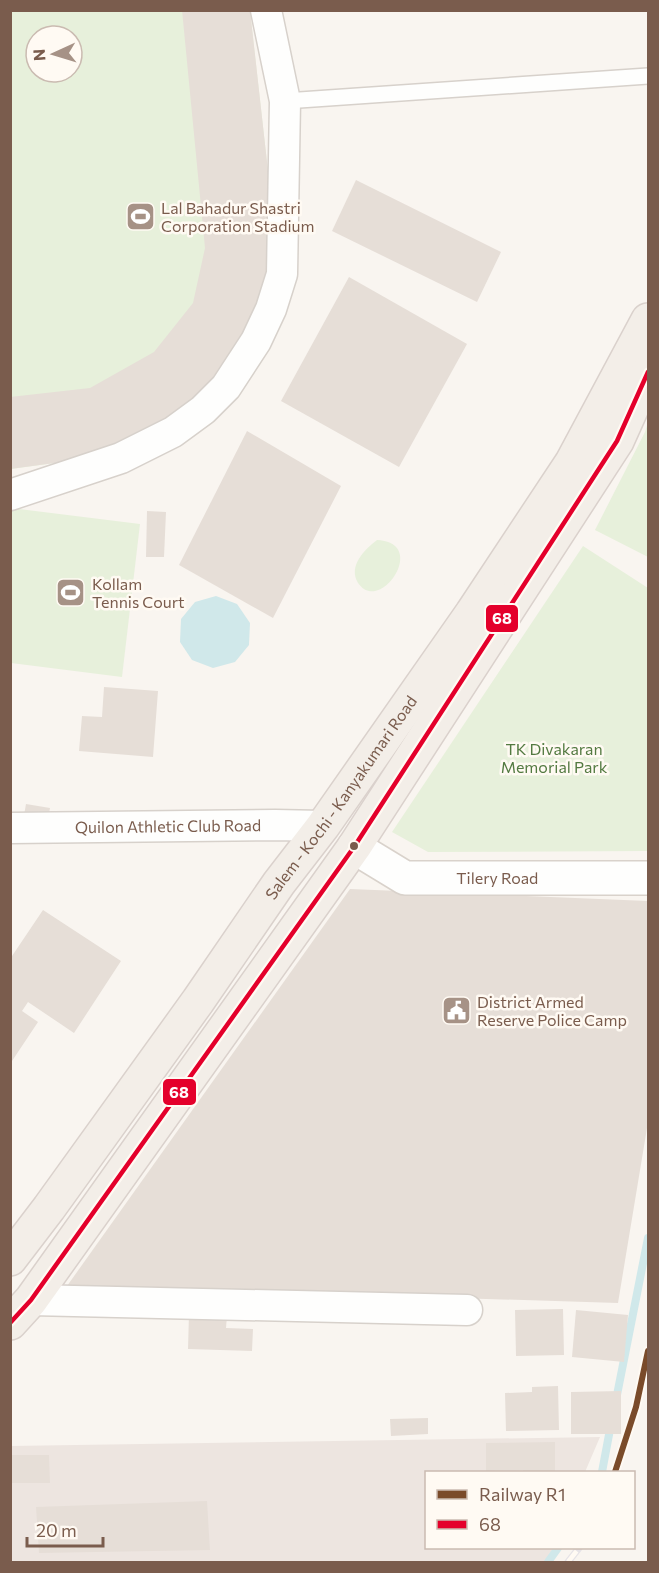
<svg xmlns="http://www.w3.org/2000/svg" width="659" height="1573" font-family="Commissioner,sans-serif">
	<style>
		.industrial { fill: #ede5e0 }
		.green { fill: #e7f0db; fill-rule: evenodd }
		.water { fill: #d0e8ea }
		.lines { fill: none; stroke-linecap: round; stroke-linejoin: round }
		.stream { stroke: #d0e8ea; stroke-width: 8 }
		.building { fill: #e6ded7 }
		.lane-casing { stroke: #d7d1cb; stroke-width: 18 }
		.street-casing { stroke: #d7d1cb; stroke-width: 33 }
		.secondary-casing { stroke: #d9d2cb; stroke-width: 36 }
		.primary-casing { stroke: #dad1cc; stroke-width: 36 }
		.lane { stroke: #fefefd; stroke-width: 15 }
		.street { stroke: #fefefd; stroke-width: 30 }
		.secondary { stroke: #fefefd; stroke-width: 33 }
		.primary { stroke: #f3eee8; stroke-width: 33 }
		.rail-casing { stroke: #e6e3e7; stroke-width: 7 }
		.rail { stroke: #fffaf3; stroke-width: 4.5; stroke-dasharray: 14; stroke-linecap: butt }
		.bus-1-casing { stroke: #fffaf3; stroke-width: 9 }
		.bus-1 { stroke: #e4002b; stroke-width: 4.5 }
		.rail-1-casing { stroke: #fffaf3; stroke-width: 10 }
		.rail-1 { stroke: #7a4b2a; stroke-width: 6 }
		.bus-dot { fill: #7a5c4d; stroke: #fffaf3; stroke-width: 2 }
		.labels { text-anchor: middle; stroke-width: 5; stroke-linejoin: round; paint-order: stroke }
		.poi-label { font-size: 16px; fill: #7a5c4d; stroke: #fffaf3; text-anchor: start }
		.park-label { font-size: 16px; fill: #537a41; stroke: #fffaf3 }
		.street-label { font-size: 16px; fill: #7a5c4d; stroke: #fffaf3 }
		.line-badge { stroke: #fffaf3; stroke-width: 2 }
		.badge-label { font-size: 16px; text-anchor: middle; font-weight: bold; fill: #fff }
	</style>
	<rect width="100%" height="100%" fill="#f9f5f0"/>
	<!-- industrial -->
	<polygon class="industrial" points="600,1437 585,1472 426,1472 426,1548 553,1548 546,1562 11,1562 10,1446"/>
	<!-- green -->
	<g class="green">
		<path d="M 10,11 L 250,11 L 269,180 L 271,255 L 84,459 L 11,469 ZM 36,36 L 72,36 L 72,72 L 36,72 Z"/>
		<polygon points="648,422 648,557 595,530 645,432"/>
		<polygon points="11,508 140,524 122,677 11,663"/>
		<path d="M 377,540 C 422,542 392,596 369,591 C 364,590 361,587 358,583 C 348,566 364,550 377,540 Z"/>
		<polygon points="583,546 648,588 648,847 647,851 428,852 392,832"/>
	</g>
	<!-- water -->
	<polygon class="water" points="216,596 237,604 250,623 249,645 235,662 213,668 192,660 180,642 181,619 195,602"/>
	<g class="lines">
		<!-- stream -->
		<g class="stream">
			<polyline points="616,1400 648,1238"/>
			<polyline points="602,1472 611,1424"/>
			<polyline points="548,1562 558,1548"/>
		</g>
	</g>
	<!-- building -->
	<g class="building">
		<polygon points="182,10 250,10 269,180 271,255 259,322 188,413 84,459 10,469 10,397 90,388 154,352 193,303 205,248"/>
		<polygon points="356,180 501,252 477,302 332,231"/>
		<polygon points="349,277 467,344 399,467 281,401"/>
		<polygon points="247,431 341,486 273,618 179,565"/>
		<polygon points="147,511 166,512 164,557 146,557"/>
		<polygon points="104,687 158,691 153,757 79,751 82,716 102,717"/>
		<polygon points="26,804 50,808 47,824 23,821"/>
		<polygon points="350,889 648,901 648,1122 618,1303 67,1286"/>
		<polygon points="43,910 121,961 74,1033 28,1002 22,1011 38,1022 10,1064 10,959"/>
		<polygon points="563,1309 564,1355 516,1356 515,1310"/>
		<polygon points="576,1310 628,1315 624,1362 572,1357"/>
		<polygon points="189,1314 227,1316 226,1328 253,1329 252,1351 188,1349"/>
		<polygon points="558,1386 559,1430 506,1431 505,1393 532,1392 532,1387"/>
		<polygon points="621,1391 621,1434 571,1434 571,1392"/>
		<polygon points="428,1418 428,1434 391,1436 390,1419"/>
		<polygon points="555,1442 555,1472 523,1472 523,1470 486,1471 486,1443"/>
		<polygon points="10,1455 49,1455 50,1483 10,1483"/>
		<polygon points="207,1501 210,1550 39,1553 36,1507"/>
	</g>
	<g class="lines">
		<defs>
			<polyline id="lane" points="285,101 648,76"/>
			<g id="street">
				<polyline points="10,495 121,458 173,432 203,410 226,387 256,341 271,309 282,274 285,101 266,10"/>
				<path id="s1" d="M 10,828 L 275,825 L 323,826"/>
				<polyline points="31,1300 467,1310"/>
			</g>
			<g id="secondary">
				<path id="s2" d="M 354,847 L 405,878 L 648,878"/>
			</g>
			<g id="primary">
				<path id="s3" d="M 10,1259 L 49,1208 L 198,1001 L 279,883 L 323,826 L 472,613 L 572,462 L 648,320"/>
				<polyline points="10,1323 31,1300 354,847 617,441 648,372"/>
			</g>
		</defs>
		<!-- lane casing -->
		<use href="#lane" class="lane-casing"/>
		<!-- street casing -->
		<use href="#street" class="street-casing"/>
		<!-- secondary casing -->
		<use href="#secondary" class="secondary-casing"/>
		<!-- primary casing -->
		<use href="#primary" class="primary-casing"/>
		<!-- lane -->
		<use href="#lane" class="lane"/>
		<!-- street -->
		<use href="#street" class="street"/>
		<!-- secondary -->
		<use href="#secondary" class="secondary"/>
		<!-- primary -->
		<use href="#primary" class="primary"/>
		<defs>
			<g id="rail">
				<polyline points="615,1472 636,1407 648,1351"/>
				<polyline points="568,1562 579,1548"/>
			</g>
		</defs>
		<!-- rail casing -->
		<use href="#rail" class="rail-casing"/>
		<!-- rail -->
		<use href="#rail" class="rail"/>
		<defs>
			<polyline id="bus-1" points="10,1323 31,1300 354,847 617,441 648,372"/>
		</defs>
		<!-- bus-1 casing -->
		<use href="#bus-1" class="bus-1-casing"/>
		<!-- bus-1 -->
		<use href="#bus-1" class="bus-1"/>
		<defs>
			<polyline id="rail-1" points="615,1472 636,1407 648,1351"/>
		</defs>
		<!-- rail-1 casing -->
		<use href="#rail-1" class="rail-1-casing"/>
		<!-- rail-1 -->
		<use href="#rail-1" class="rail-1"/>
	</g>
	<!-- icons -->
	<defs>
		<symbol id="stadium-square" viewBox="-11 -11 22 22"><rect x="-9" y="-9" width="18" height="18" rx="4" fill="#a69286" stroke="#fffaf3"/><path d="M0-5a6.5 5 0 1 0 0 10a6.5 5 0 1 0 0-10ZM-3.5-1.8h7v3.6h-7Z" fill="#fff"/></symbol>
		<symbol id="civic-square" viewBox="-11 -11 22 22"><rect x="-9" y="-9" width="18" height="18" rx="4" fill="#a69286" stroke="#fffaf3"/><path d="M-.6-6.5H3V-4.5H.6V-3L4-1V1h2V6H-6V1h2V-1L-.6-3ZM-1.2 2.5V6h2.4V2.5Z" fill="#fff"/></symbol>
	</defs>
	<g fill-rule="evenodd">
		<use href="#stadium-square" x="124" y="200" width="33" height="33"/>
		<use href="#stadium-square" x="54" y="576" width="33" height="33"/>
		<use href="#civic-square" x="440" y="994" width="33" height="33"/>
	</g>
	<!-- markers -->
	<circle class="bus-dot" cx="354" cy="846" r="5"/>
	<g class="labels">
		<!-- poi labels -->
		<g class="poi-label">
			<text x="161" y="214">Lal Bahadur Shastri<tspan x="161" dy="18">Corporation Stadium</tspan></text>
			<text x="92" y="590">Kollam<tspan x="92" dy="18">Tennis Court</tspan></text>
			<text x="477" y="1008">District Armed<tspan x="477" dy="18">Reserve Police Camp</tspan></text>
		</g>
		<!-- park labels -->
		<g class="park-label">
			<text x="554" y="755">TK Divakaran<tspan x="554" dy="18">Memorial Park</tspan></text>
		</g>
		<!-- street labels -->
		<g class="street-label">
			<text dy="6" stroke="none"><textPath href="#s3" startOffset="568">Salem - Kochi - Kanyakumari Road</textPath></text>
			<text dy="6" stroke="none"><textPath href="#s1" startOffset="158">Quilon Athletic Club Road</textPath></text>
			<text dy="6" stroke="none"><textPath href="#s2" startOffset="152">Tilery Road</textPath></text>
		</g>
	</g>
	<g class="line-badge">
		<rect x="485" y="604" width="34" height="29" rx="6" fill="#e4002b"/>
		<rect x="162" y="1078" width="35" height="28" rx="6" fill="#e4002b"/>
	</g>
	<g class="badge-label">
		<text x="502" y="624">68</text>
		<text x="179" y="1098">68</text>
	</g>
	<!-- border -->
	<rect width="659" height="1573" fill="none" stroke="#7a5c4d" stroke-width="24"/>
	<!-- legend -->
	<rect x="425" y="1471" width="210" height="78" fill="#fffaf3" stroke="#cabbb1" stroke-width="1.5"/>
	<rect x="437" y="1490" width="30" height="9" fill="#7a4b2a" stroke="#cabbb1" stroke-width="1.5"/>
	<text x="479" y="1501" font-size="18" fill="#7a5c4d">Railway R1</text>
	<rect x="437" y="1520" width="30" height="9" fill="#e4002b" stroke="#cabbb1" stroke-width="1.5"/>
	<text x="479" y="1531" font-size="18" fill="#7a5c4d">68</text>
	<!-- north arrow -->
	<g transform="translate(54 54) rotate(266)"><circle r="28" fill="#fffaf3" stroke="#cabbb1" stroke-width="1.5"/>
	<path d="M0-4.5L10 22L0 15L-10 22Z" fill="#a69286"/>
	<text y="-9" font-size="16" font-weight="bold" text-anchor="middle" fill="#7a5c4d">N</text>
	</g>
	<!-- scale -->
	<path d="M27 1537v9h76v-9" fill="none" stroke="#7a5c4d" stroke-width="3"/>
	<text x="36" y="1537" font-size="18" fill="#7a5c4d" stroke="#fffaf3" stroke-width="4.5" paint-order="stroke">20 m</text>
</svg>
